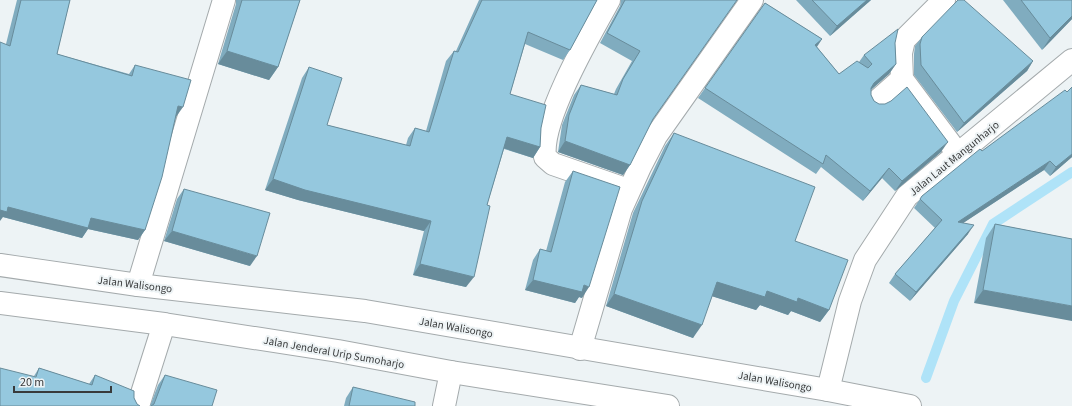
<svg xmlns="http://www.w3.org/2000/svg" width="1072" height="406" font-family="'Source Sans 3',sans-serif">
	<style>
		.lines { fill: none; stroke-linecap: round; stroke-linejoin: round }
		.stream { stroke: #afe3f8; stroke-width: 10 }
		.minor-casing { stroke: #a4aaac; stroke-width: 24 }
		.secondary-casing { stroke: #a4aaac; stroke-width: 24 }
		.trunk-casing { stroke: #a4aaac; stroke-width: 24 }
		.minor { stroke: #fff; stroke-width: 22 }
		.secondary { stroke: #fff; stroke-width: 22 }
		.trunk { stroke: #fff; stroke-width: 22 }
		.wall { fill: #80acbf }
		.shaded-wall { fill: #688c9b }
		.building { fill: #95c8de; stroke: #688c9b }
		.labels { text-anchor: middle; stroke-width: 4; stroke-linejoin: round; paint-order: stroke }
		.street-label { font-size: 11px; fill: #383a3b; stroke: #edf3f5 }
	</style>
	<rect width="100%" height="100%" fill="#edf3f5"/>
	<g class="lines">
		<!-- stream -->
		<polyline class="stream" points="926,378 954,301 993,224 1072,172"/>
		<defs>
			<g id="minor">
				<path d="M 609,0 C 590,34 540,120 545,157 L 553,164 L 628,190"/>
				<polyline points="944,0 904,40 901,53 902,79 958,154"/>
				<polyline points="876,102 902,79"/>
				<polyline points="138,285 224,0"/>
				<polyline points="580,349 621,209 640,167 656,136 752,0"/>
				<polyline points="828,390 850,301 865,260 907,196 1072,60"/>
				<polyline points="138,406 164,324"/>
			</g>
			<polyline id="secondary" points="444,406 451,372"/>
			<g id="trunk">
				<polyline points="0,265 138,285 365,311 828,390 910,406"/>
				<polyline points="0,303 164,324 338,351 451,372 668,406"/>
			</g>
		</defs>
		<!-- minor casing -->
		<use href="#minor" class="minor-casing"/>
		<!-- secondary casing -->
		<use href="#secondary" class="secondary-casing"/>
		<!-- trunk casing -->
		<use href="#trunk" class="trunk-casing"/>
		<!-- minor -->
		<use href="#minor" class="minor"/>
		<!-- secondary -->
		<use href="#secondary" class="secondary"/>
		<!-- trunk -->
		<use href="#trunk" class="trunk"/>
	</g>
	<!-- wall -->
	<g class="wall">
		<polygon points="17,0 70,0 57,54 129,74 135,65 176,117 145,230 138,240 88,229 82,238 3,217 6,44"/>
		<polygon points="236,0 300,0 278,67 269,80 218,64 236,4"/>
		<polygon points="479,0 597,0 570,50 563,60 525,44 510,94 541,128 540,147 533,158 504,149 487,205 466,287 413,275 424,231 298,200 265,190 302,78 309,67 327,125 406,145 408,138 415,128 426,131 446,61 454,51 456,51"/>
		<polygon points="621,0 737,0 653,119 630,165 623,175 558,152 562,125 574,95 581,85 614,94 616,89 632,61 600,43 620,6"/>
		<polygon points="796,0 871,0 830,36"/>
		<polygon points="1003,0 1072,0 1072,19 1042,50"/>
		<polygon points="765,3 822,39 817,47 839,74 859,62 864,55 895,43 896,64 889,74 871,90 871,95 874,101 941,152 895,191 882,178 863,201 821,167 816,174 698,98"/>
		<polygon points="922,37 1033,61 1027,71 957,132 914,75 914,54 915,46"/>
		<polygon points="1072,87 1072,157 1050,176 1044,170 963,223 968,234 910,301 889,283 895,274 935,228 914,208 922,196 982,151 1067,92"/>
		<polygon points="674,133 795,241 829,310 820,322 791,311 788,315 760,305 756,310 712,296 693,338 606,306 633,213 665,146"/>
		<polygon points="573,171 582,298 579,297 575,303 525,290 533,260 540,249 546,251 565,182"/>
		<polygon points="184,189 250,266 164,241 177,199"/>
		<polygon points="995,224 1072,239 974,303 986,238"/>
		<polygon points="39,368 89,384 95,375 134,398 137,404 34,376"/>
		<polygon points="165,375 212,406 150,406 158,385"/>
		<polygon points="353,387 415,406 344,406 346,398"/>
	</g>
	<!-- shaded-wall -->
	<g class="shaded-wall">
		<polygon points="867,0 871,0 830,36 837,26"/>
		<polygon points="1072,16 1072,19 1042,50 1050,38"/>
		<polygon points="822,39 815,49 815,45"/>
		<polygon points="227,51 278,67 269,80 218,64"/>
		<polygon points="1033,61 1027,71 957,132 964,123"/>
		<polygon points="896,64 889,74 867,93 874,83"/>
		<polygon points="178,106 183,107 176,117 171,116"/>
		<polygon points="507,137 540,147 533,158 500,147"/>
		<polygon points="565,141 630,165 623,175 558,152"/>
		<polygon points="948,142 941,152 895,191 902,181"/>
		<polygon points="1072,154 1072,157 1050,176 1056,167"/>
		<polygon points="1050,161 1044,170 951,231 958,222"/>
		<polygon points="889,168 882,178 863,201 870,191"/>
		<polygon points="273,179 431,221 424,231 298,200 265,190"/>
		<polygon points="8,207 91,218 145,230 138,240 88,229 82,238 3,217 0,221 0,210"/>
		<polygon points="974,225 968,234 910,301 916,292"/>
		<polygon points="172,231 257,256 250,266 164,241"/>
		<polygon points="420,264 474,277 466,287 413,275"/>
		<polygon points="533,280 584,285 589,287 582,298 579,297 575,303 525,290"/>
		<polygon points="717,282 767,291 798,298 829,310 820,322 791,311 788,315 760,305 756,310 708,295"/>
		<polygon points="983,290 1072,306 1072,321 974,303"/>
		<polygon points="614,294 702,325 693,338 606,306"/>
	</g>
	<!-- building -->
	<g class="building">
		<polygon points="21,0 70,0 57,54 132,76 135,65 191,80 183,107 178,106 162,177 145,230 91,218 88,228 8,207 7,212 0,210 0,42 10,46"/>
		<polygon points="242,0 300,0 278,67 227,51"/>
		<polygon points="482,0 597,0 570,50 528,32 510,94 546,105 541,128 540,147 507,137 487,205 490,206 474,277 420,264 431,221 305,190 273,179 309,67 342,78 327,125 410,146 415,128 429,132 454,51 458,52"/>
		<polygon points="625,0 737,0 653,119 630,165 565,141 569,115 581,85 617,95 623,79 640,51 607,33"/>
		<polygon points="812,0 867,0 837,26"/>
		<polygon points="958,0 964,0 1033,61 964,123 921,65 920,44 922,37"/>
		<polygon points="1021,0 1072,0 1072,16 1050,38"/>
		<polygon points="765,3 822,39 815,45 839,74 857,61 868,68 872,64 864,55 898,29 895,43 896,64 874,83 871,88 871,95 874,101 879,104 885,104 891,101 907,87 948,142 902,181 889,168 870,191 826,155 823,164 705,88"/>
		<polygon points="1072,87 1072,154 1056,167 1050,161 958,222 974,225 916,292 895,274 942,220 920,199 922,196 980,149 982,151 1065,90 1067,92"/>
		<polygon points="674,133 815,187 795,241 848,260 829,310 798,298 797,302 767,291 765,297 717,282 702,325 614,294 642,201"/>
		<polygon points="573,171 620,187 589,287 584,285 582,292 533,280 540,249 551,252"/>
		<polygon points="184,189 270,213 257,256 172,231"/>
		<polygon points="995,224 1072,239 1072,306 983,290"/>
		<polygon points="0,368 36,377 39,368 92,385 95,375 134,391 134,398 137,404 140,406 0,406"/>
		<polygon points="165,375 217,390 212,406 151,406 154,404"/>
		<polygon points="353,387 415,402 415,406 349,406"/>
	</g>
	<g class="labels">
		<!-- street labels -->
		<g class="street-label">
			<text transform="translate(954 158) rotate(-39)" y="4">Jalan Laut Mangunharjo</text>
			<text transform="translate(135 284) rotate(7)" y="4">Jalan Walisongo</text>
			<text transform="translate(456 327) rotate(10)" y="4">Jalan Walisongo</text>
			<text transform="translate(334 352) rotate(10)" y="4">Jalan Jenderal Urip Sumoharjo</text>
			<text transform="translate(775 381) rotate(10)" y="4">Jalan Walisongo</text>
		</g>
	</g>
	<!-- scale -->
	<path d="M14 386v6h97v-6" fill="none" stroke="#383a3b" stroke-width="2"/>
	<text x="20" y="386" font-size="12" fill="#383a3b" stroke="#edf3f5" stroke-width="3" paint-order="stroke">20 m</text>
</svg>
